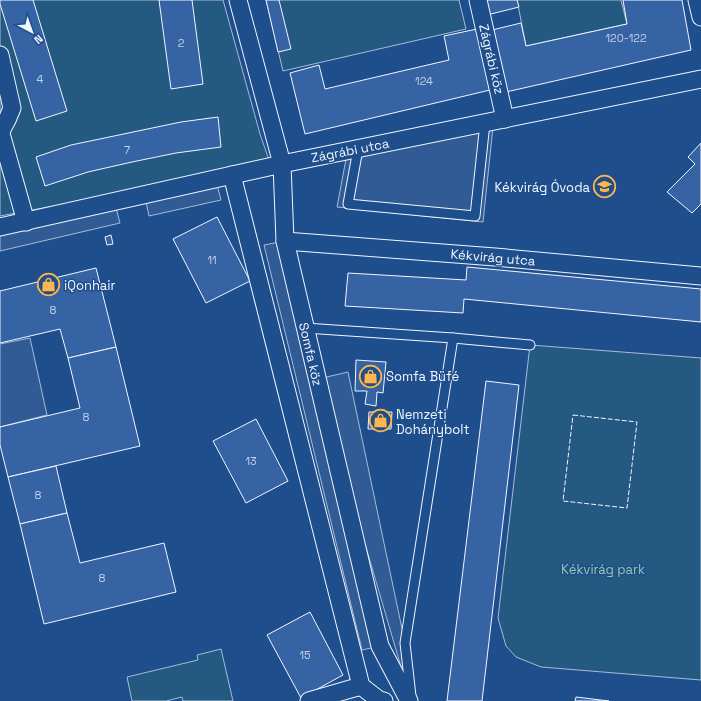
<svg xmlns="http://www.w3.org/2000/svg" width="701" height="701" font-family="'Space Grotesk',sans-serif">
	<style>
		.green { fill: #245a82; stroke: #a8bbd7 }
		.parking { fill: #305b95; stroke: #a8bbd7 }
		.building { fill: #3563a3; stroke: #f2f6ff }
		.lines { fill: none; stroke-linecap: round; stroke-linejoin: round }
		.lane-casing { stroke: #f2f6ff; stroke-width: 11 }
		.street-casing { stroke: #f2f6ff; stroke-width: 19 }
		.lane { stroke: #1f4e8c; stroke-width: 9 }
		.street { stroke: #1f4e8c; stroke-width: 17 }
		.fence { stroke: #f2f6ff; stroke-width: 1; stroke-dasharray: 5 2; stroke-linecap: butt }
		.labels { text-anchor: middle; stroke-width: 3; stroke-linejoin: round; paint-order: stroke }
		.number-label { font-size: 11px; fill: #c3d1e8 }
		.street-label { font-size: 13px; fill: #f2f6ff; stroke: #1f4e8c }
		.poi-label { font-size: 13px; fill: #f2f6ff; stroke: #1f4e8c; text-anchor: start }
		.park-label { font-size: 13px; fill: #97c8a6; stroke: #1f4e8c }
	</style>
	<rect width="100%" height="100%" fill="#1f4e8c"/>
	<!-- green -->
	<g class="green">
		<polygon points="0,0 223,0 260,134 269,160 70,203 0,216"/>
		<polygon points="266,0 459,0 466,29 283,71"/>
		<polygon points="517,0 621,0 627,24 526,46"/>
		<polygon points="530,345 701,358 701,680 541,667 516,657 506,646 498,618"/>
		<polygon points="221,649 233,701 183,701 182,697 166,701 132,701 127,677 198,660 197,655"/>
	</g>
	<!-- parking -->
	<g class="parking">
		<polygon points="493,127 483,222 337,207 346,159"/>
		<polygon points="216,181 221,200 149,216 145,197"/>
		<polygon points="115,204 120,223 0,251 0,231"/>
		<polygon points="285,241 318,379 348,372 405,643 411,701 322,397 380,646 362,650 264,245"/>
		<polygon points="30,338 47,415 0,427 0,344"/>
	</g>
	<!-- building -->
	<g class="building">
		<polygon points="0,0 33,0 67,111 36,121 0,4"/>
		<polygon points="159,0 192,0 203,84 171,89"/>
		<polygon points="266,0 279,0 291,49 278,52"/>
		<polygon points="484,0 517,0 519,7 487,15"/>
		<polygon points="623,0 682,0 691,50 506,92 492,30 521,23 526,46 627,24"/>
		<polygon points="477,29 490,90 305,134 290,73 319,65 325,89 449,60 444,36"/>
		<polygon points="218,117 221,147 176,153 132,162 88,172 45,186 36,157 71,145 181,122"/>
		<polygon points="701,143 701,204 692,213 667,192 695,164 688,157"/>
		<polygon points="217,217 250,281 206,303 173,239"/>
		<polygon points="111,235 113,244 107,245 105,237"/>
		<polygon points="467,267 701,289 701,322 464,299 463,313 345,306 348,273 466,280"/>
		<polygon points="96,268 116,347 68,358 60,329 0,343 0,291"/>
		<polygon points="116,347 140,446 8,477 0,445 0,427 80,408 68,358"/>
		<polygon points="356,360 386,362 383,393 377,392 376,406 365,404 367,391 355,391"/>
		<polygon points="486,381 519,385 482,701 447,701"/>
		<polygon points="369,412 392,412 391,429 368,429"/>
		<polygon points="256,419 288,481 246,503 213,441"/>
		<polygon points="56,466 67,513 20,524 8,477"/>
		<polygon points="67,513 80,563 164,543 176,592 44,624 20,524"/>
		<polygon points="310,612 343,675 301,698 267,635"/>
		<polygon points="576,697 609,701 575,701"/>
	</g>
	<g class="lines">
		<defs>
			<g id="lane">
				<polyline points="358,149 348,204 475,216 485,123"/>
				<polyline points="305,328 453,338 530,345"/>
				<polyline points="411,696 405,643 453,338"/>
			</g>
			<g id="street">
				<polyline points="238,0 282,164 285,241 380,646 409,701"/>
				<polyline points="478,0 505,119"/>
				<polyline points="697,0 701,17"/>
				<polyline points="0,55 12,108 7,120 1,131"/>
				<polyline points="0,130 26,222"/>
				<polyline points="232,175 361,686 379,700 384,701"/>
				<polyline points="0,227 282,164 701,79"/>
				<polyline points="285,241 495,257 701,276"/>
				<polyline points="309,701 361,686"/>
			</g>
		</defs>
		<!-- lane casing -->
		<use href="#lane" class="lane-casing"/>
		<!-- street casing -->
		<use href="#street" class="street-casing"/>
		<!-- lane -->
		<use href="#lane" class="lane"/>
		<!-- street -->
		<use href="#street" class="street"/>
		<!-- fence -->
		<polygon class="fence" points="573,415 637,422 627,508 563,501"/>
	</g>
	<!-- icons -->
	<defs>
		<symbol id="school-ring" viewBox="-11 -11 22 22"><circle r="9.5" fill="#1f4e8c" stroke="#ffb74d" stroke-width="1.5"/><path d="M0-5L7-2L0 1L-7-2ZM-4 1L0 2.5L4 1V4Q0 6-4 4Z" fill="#ffb74d"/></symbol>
		<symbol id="shop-ring" viewBox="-11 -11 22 22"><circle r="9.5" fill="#1f4e8c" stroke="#ffb74d" stroke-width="1.5"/><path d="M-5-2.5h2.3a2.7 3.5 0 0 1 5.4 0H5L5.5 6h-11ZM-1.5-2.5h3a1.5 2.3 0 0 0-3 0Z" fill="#ffb74d"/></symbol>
	</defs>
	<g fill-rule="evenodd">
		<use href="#school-ring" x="592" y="174" width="25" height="25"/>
		<use href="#shop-ring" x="36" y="272" width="25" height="25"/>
		<use href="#shop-ring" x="358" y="364" width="25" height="25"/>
		<use href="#shop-ring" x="368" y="408" width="25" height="25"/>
	</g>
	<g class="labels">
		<!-- number labels -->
		<g class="number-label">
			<text x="626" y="42">120-122</text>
			<text x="181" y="47">2</text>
			<text x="40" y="83">4</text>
			<text x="424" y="85">124</text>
			<text x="127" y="154">7</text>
			<text x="212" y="264">11</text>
			<text x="53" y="314">8</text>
			<text x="86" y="421">8</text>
			<text x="251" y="465">13</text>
			<text x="38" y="499">8</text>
			<text x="102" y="582">8</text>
			<text x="305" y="659">15</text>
		</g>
		<!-- street labels -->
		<g class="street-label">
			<text transform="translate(492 59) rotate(77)" y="5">Zágrábi köz</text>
			<text transform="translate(350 150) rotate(-11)" y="5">Zágrábi utca</text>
			<text transform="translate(493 257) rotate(5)" y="5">Kékvirág utca</text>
			<text transform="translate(311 354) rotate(77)" y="5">Somfa köz</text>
		</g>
		<!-- poi labels -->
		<g class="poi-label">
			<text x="590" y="192" text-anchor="end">Kékvirág Óvoda</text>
			<text x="64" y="290">iQonhair</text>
			<text x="386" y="381">Somfa Büfé</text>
			<text x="396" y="419">Nemzeti<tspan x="396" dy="15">Dohánybolt</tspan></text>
		</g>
		<!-- park labels -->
		<g class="park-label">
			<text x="603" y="574">Kékvirág park</text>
		</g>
	</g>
	<!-- north arrow -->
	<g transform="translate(32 32) rotate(139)" stroke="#1f4e8c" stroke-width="3" paint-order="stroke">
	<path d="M0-3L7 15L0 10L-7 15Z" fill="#f2f6ff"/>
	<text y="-6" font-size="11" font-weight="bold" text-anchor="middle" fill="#f2f6ff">N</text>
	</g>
</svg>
